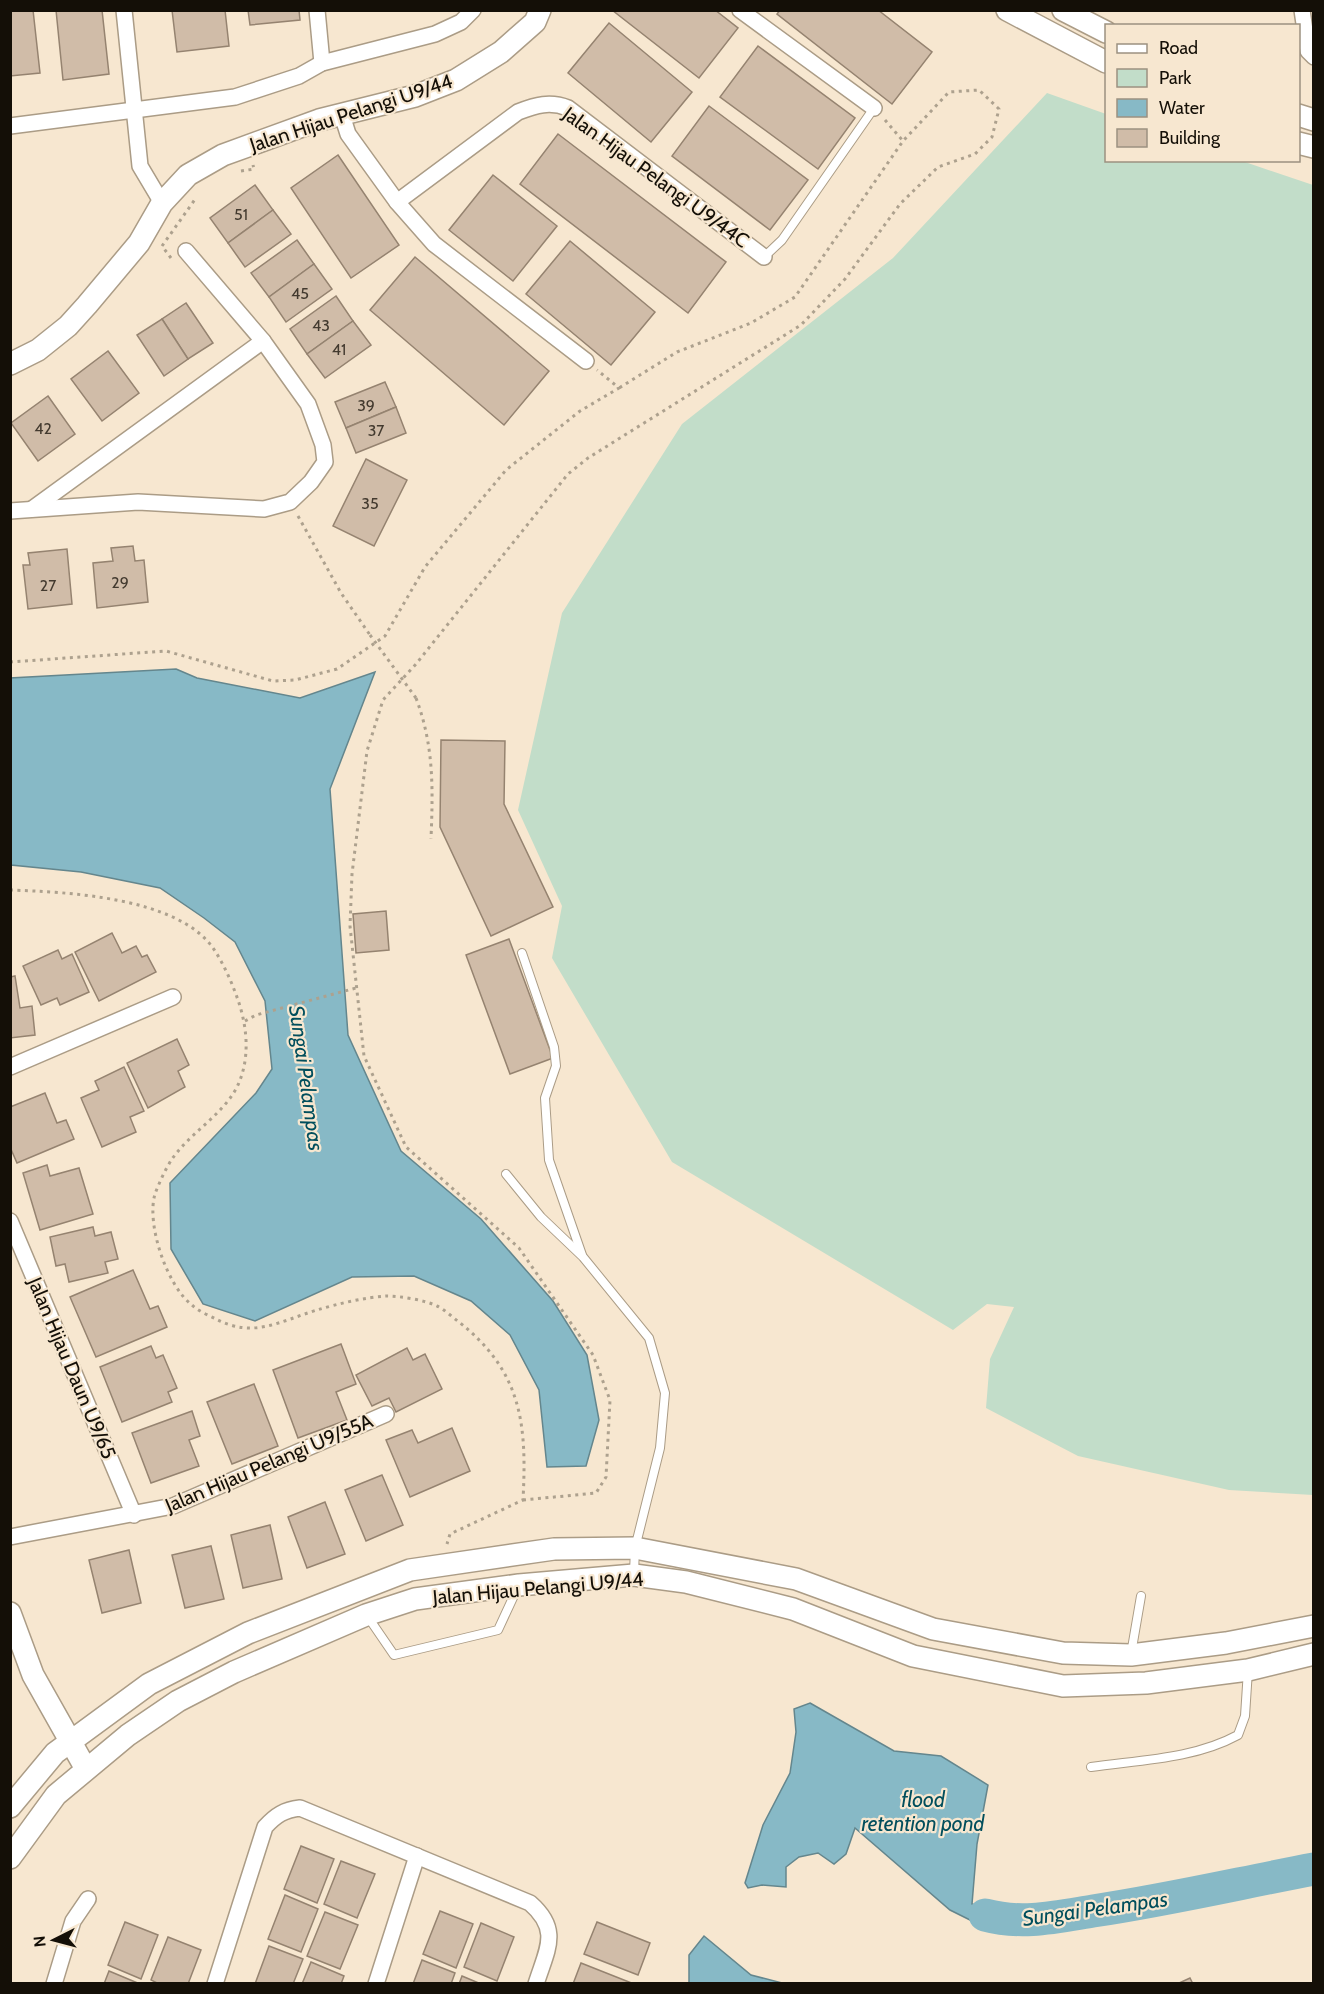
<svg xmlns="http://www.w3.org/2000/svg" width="1324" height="1994" font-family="Cabin,sans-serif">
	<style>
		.green { fill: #c2ddc9 }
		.water { fill: #87b9c6; stroke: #64868d; stroke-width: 1.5 }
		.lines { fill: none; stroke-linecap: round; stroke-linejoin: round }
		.river { stroke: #87b9c6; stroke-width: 33 }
		.building { fill: #d0bca8; stroke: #958370; stroke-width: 1.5 }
		.lane-casing { stroke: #ab9c86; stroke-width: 10 }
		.street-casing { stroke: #ab9c86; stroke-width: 18 }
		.secondary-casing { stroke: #ab9c86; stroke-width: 24 }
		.path { stroke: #ada18e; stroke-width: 3; stroke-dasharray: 3 4.5; stroke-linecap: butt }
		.lane { stroke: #fff; stroke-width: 8 }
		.street { stroke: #fff; stroke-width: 15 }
		.secondary { stroke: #fff; stroke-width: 21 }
		.path-bridge { stroke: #ada18e; stroke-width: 3; stroke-dasharray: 3 4.5; stroke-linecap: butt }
		.labels { text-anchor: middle; stroke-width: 4.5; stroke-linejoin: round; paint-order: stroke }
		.number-label { font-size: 16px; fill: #433a2f }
		.street-label { font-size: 20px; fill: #140f07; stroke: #f7e7d0 }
		.water-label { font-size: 21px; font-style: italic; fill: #014e5c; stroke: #f7e7d0 }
	</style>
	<rect width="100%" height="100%" fill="#f7e7d0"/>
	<!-- green -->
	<polygon class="green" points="1047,93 1106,114 1106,160 1242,161 1313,185 1313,1495 1229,1490 1078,1456 986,1408 990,1359 1014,1307 987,1304 953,1330 672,1162 552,958 562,906 518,810 562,613 682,424 893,258"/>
	<!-- water -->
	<g class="water">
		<polygon points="176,669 197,678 300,698 375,672 330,789 348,1035 401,1151 481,1219 553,1301 587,1355 599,1420 586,1466 547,1467 539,1390 510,1335 471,1301 414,1276 352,1277 255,1321 203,1304 171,1249 170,1183 256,1093 272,1069 265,1001 235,942 204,918 160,888 81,872 11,865 10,678"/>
		<polygon points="810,1703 894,1751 941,1756 988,1785 977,1844 972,1904 994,1911 1028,1915 1032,1930 978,1924 950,1910 855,1828 846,1854 834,1864 818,1853 799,1857 786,1867 786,1887 762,1885 748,1888 745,1883 763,1825 790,1773 796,1732 794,1709"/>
		<polygon points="704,1936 751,1975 782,1983 689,1983 689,1955"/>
	</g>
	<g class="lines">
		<!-- river -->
		<path class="river" d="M 985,1915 C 1022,1925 1056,1917 1093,1911 C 1167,1900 1240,1883 1314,1869"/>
	</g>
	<!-- building -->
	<g class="building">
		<polygon points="10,10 33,10 40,73 10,76"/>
		<polygon points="56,10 102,10 109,74 63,80"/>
		<polygon points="172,10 225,10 229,46 177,52"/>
		<polygon points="248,10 299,10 300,20 250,25"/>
		<polygon points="612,10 715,10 738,28 699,78"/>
		<polygon points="780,10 878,10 932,52 892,104 777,14"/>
		<polygon points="609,23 692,92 651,142 568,73"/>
		<polygon points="758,46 855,118 818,169 720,97"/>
		<polygon points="709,106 808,180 770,230 672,156"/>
		<polygon points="558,134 726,262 688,313 520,184"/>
		<polygon points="338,155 399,245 351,278 291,188"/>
		<polygon points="493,175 557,226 513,281 449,230"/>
		<polygon points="255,185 273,210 228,243 210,218"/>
		<polygon points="273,210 291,234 245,267 228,243"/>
		<polygon points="297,240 314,264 269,297 251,273"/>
		<polygon points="570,241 655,312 611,365 526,294"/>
		<polygon points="415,257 549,371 504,425 370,310"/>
		<polygon points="314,264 332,289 286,322 269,297"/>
		<polygon points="336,296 353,321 307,354 290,329"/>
		<polygon points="186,303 213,343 188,359 162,319"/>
		<polygon points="162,319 188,359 164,376 137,335"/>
		<polygon points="353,321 371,345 325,378 307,354"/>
		<polygon points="108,351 139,393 102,421 71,379"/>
		<polygon points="385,382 396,407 346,428 335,402"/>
		<polygon points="48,396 75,434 38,461 11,423"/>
		<polygon points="396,407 406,433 356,453 346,428"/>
		<polygon points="366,459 407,480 374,546 333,526"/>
		<polygon points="133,546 135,561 144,560 148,602 97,608 93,563 113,561 111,548"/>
		<polygon points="67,549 72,604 28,609 23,565 30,565 28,553"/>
		<polygon points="441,740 505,741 504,804 553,907 491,936 440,827"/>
		<polygon points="386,911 389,950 356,953 353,914"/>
		<polygon points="112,933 122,953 136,946 142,957 147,955 156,972 99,1001 75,952"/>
		<polygon points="509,939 553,1058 510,1074 466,955"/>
		<polygon points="58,950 62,959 72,954 89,992 60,1005 57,998 41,1005 23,966"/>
		<polygon points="15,976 20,1008 32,1006 35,1035 10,1038 10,977"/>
		<polygon points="177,1039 189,1065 178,1071 185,1087 148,1108 127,1063"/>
		<polygon points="124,1067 144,1111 130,1117 136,1132 102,1147 81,1098 99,1090 95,1081"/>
		<polygon points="45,1093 57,1123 66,1120 74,1139 17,1163 10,1147 10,1107"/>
		<polygon points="47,1165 50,1176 79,1168 93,1214 40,1230 23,1173"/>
		<polygon points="93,1227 95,1236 111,1232 118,1259 105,1262 108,1273 69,1282 65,1264 56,1266 50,1237"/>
		<polygon points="133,1270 150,1309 158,1306 167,1327 96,1357 70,1297"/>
		<polygon points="341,1344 356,1384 336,1392 347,1420 298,1438 273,1370"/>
		<polygon points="151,1346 156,1358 163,1355 177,1388 168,1392 172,1402 122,1422 100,1367"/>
		<polygon points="407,1348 413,1360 425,1354 442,1389 396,1412 389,1398 372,1406 356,1375"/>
		<polygon points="254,1384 278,1446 232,1464 207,1402"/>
		<polygon points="192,1411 200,1436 189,1440 199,1466 151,1483 132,1433"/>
		<polygon points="452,1428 470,1471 410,1497 386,1440 412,1430 418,1443"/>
		<polygon points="382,1475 403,1525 366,1541 345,1490"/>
		<polygon points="325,1502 345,1554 307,1568 288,1517"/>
		<polygon points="270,1525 282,1579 243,1588 231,1535"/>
		<polygon points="211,1546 224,1599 185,1608 172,1555"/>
		<polygon points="129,1550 141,1603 102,1613 89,1560"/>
		<polygon points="301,1846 334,1859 317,1903 284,1889"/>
		<polygon points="341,1861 375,1874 357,1918 324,1904"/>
		<polygon points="285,1895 318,1909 301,1952 268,1939"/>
		<polygon points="440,1911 473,1924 456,1968 423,1954"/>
		<polygon points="325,1912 358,1925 340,1969 307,1956"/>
		<polygon points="125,1922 158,1935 141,1979 108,1965"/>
		<polygon points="597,1922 650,1943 638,1975 584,1954"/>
		<polygon points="481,1923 514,1937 497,1981 464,1967"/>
		<polygon points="168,1937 201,1950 188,1984 159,1984 151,1980"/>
		<polygon points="269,1946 303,1959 293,1984 255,1984"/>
		<polygon points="422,1960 455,1973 451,1984 413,1984"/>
		<polygon points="311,1962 344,1976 341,1984 302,1984"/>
		<polygon points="581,1963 634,1984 573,1984"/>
		<polygon points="109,1971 140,1984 104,1984"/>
		<polygon points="462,1976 481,1984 459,1984"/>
		<polygon points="1190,1978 1193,1984 1177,1984"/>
	</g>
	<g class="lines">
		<defs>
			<g id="lane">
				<polyline points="764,257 782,240 874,108"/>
				<polyline points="522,953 554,1047 556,1066 545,1098 549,1160 582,1255"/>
				<polyline points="506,1174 541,1217 583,1257 649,1338 665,1393 660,1448 635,1548 634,1573"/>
				<polyline points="368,1617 394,1655 498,1630 517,1589"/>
				<polyline points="1131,1654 1141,1596"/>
				<path d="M 1091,1767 C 1140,1760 1194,1759 1238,1735 L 1245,1716 L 1248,1670"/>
			</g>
			<g id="street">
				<polyline points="124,10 140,166 162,203"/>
				<polyline points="317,10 322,63"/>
				<polyline points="740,10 874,108"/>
				<polyline points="1302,10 1308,51 1314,57"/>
				<polyline points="342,115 348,134 397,202 434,244 586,361"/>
				<polyline points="10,126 235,97 299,76 322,63 435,34 461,22 473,10"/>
				<path d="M 397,202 L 518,112 C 536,105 550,101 568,108 L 764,257"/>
				<polyline points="32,509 263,341"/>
				<polyline points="10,511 138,502 264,509 290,502 311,482 325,462 323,445 308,404 263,341 186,251"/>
				<polyline points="10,1067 173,997"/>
				<polyline points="10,1221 134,1515"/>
				<polyline points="10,1537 173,1506 386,1414"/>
				<polyline points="54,1984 73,1921 88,1899"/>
				<path d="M 215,1984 L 265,1827 C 276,1815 284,1810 300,1808 L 530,1903 C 561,1930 547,1949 536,1984"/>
				<polyline points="376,1984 417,1856"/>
			</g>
			<g id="secondary">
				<polyline points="1007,10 1106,62"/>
				<polyline points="1063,10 1106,32"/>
				<polyline points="1298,115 1314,120"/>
				<polyline points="1298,143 1314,147"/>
				<polyline points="10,364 38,350 68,326 87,305 139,243 162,203 188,175 223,155 319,120 415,96 456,80 501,52 535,22 540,10"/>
				<polyline points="10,1613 33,1675 86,1769"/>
				<polyline points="10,1807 55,1753 149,1684 248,1633 410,1570 554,1549 635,1548 796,1579 933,1629 1063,1653 1131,1655 1226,1643 1314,1626"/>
				<polyline points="10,1858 56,1795 128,1735 178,1701 234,1672 366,1615 415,1599 519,1585 634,1575 686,1582 793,1609 913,1656 1063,1686 1146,1683 1248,1670 1314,1654"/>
			</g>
		</defs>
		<!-- lane casing -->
		<use href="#lane" class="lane-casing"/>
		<!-- street casing -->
		<use href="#street" class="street-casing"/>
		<!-- secondary casing -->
		<use href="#secondary" class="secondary-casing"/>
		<!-- path -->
		<g class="path">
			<polyline points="885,120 903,141"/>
			<polyline points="241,171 254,169 253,165"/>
			<polyline points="171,258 162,246 196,198"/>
			<polyline points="298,516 341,593 370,635"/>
			<polyline points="10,662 166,651 273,681 295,680 337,669 385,636 425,567 506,470 580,411 619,388 597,370"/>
			<path d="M 416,698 C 434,746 433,788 431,839"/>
			<path d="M 10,890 C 67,892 177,897 213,948 C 224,964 233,985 239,1003 C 248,1031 250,1062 236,1089 C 220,1117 190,1133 172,1159 C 166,1168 159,1183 155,1194 C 146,1224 167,1286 192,1305 C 198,1311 208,1315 216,1319 C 254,1339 280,1321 317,1310 C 337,1304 366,1297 387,1296 C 400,1296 425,1300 437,1306 C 444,1309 452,1317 459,1322 C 522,1372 527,1424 523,1500 L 450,1534 L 447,1544"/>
			<polyline points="245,1021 256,1015 356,988"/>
			<polyline points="523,1500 596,1493 606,1477 610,1400 593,1355 519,1248 406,1147 364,1056 350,926 352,874 367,751 383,700 416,664 568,474 588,458 801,325 845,279 900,204 938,167 975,154 992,137 999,109 979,90 949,92 903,141 795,297 751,323 677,352 619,388"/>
		</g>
		<!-- lane -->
		<use href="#lane" class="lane"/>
		<!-- street -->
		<use href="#street" class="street"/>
		<!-- secondary -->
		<use href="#secondary" class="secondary"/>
		<!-- path-bridge -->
		<polyline class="path-bridge" points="370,635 416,698"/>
	</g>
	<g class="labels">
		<!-- number labels -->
		<g class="number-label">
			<text x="241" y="220">51</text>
			<text x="300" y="299">45</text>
			<text x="321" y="331">43</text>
			<text x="339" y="355">41</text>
			<text x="366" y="411">39</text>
			<text x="43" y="434">42</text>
			<text x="376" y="436">37</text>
			<text x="370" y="509">35</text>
			<text x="120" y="588">29</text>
			<text x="48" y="591">27</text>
		</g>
		<!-- street labels -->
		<g class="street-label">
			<text transform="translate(351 113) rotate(-18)" y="7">Jalan Hijau Pelangi U9/44</text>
			<text transform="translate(656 177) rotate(36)" y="7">Jalan Hijau Pelangi U9/44C</text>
			<text transform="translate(72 1368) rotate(67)" y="7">Jalan Hijau Daun U9/65</text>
			<text transform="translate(269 1463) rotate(-23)" y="7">Jalan Hijau Pelangi U9/55A</text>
			<text transform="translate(538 1588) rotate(-5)" y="7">Jalan Hijau Pelangi U9/44</text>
		</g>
		<!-- water labels -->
		<g class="water-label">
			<text transform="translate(306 1078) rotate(82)" y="7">Sungai Pelampas</text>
			<text x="923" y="1807">flood<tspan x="923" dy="24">retention pond</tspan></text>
			<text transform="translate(1095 1909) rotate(-8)" y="7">Sungai Pelampas</text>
		</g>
	</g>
	<!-- border -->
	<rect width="1324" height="1994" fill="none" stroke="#140f07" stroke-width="24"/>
	<!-- legend -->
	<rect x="1105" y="24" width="195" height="138" fill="#f7e7d0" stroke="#9c9180" stroke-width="1.5"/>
	<rect x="1117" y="44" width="30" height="9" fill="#ffffff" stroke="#9c9180" stroke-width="1.5"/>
	<text x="1159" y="54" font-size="18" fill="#140f07">Road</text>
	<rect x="1117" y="69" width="30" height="18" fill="#c2ddc9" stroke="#9c9180" stroke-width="1.5"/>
	<text x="1159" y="84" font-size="18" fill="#140f07">Park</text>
	<rect x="1117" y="99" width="30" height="18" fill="#87b9c6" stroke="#9c9180" stroke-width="1.5"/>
	<text x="1159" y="114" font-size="18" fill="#140f07">Water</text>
	<rect x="1117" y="129" width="30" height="18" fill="#d0bca8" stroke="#9c9180" stroke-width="1.5"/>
	<text x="1159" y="144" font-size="18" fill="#140f07">Building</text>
	<!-- north arrow -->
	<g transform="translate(54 1940) rotate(264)" stroke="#f7e7d0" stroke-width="4.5" paint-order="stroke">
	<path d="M0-4.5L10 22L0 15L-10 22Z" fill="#140f07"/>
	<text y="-9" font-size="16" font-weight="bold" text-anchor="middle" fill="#140f07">N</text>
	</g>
</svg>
